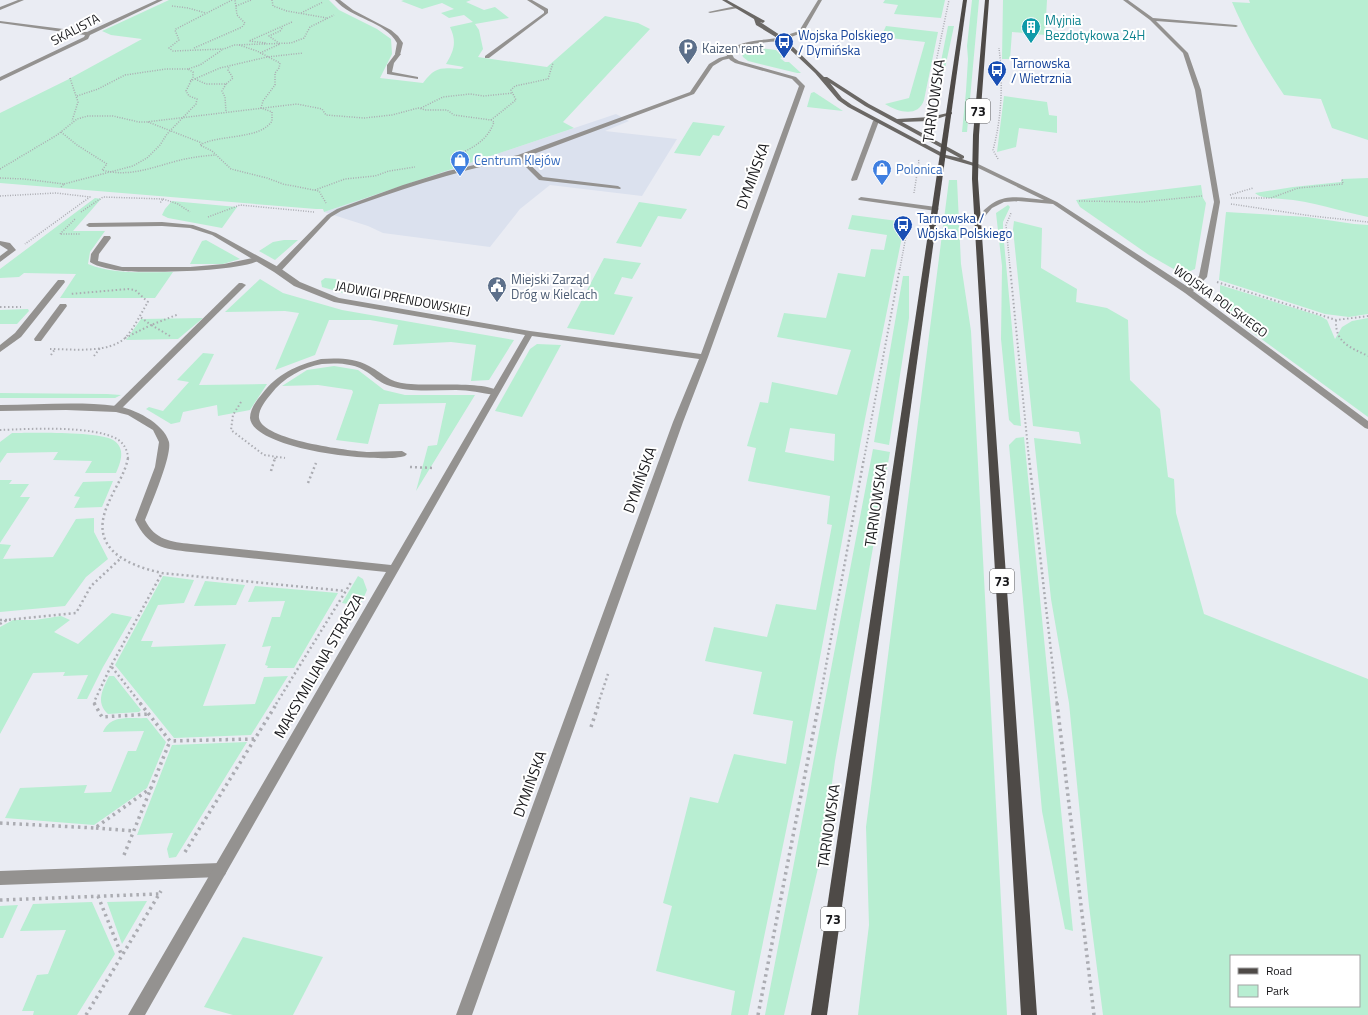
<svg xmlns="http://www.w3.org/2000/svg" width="1368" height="1015" font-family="'Titillium Web',sans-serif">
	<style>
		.built { fill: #dbe1ee }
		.green { fill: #b8eed2; fill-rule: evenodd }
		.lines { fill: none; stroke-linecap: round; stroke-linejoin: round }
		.path-far3 { stroke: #abacb2; stroke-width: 1.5; stroke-dasharray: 1 1.5; stroke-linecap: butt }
		.path-far2 { stroke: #abacb2; stroke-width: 2; stroke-dasharray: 1.5 2.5; stroke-linecap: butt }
		.path-far1 { stroke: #abacb2; stroke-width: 2.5; stroke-dasharray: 2 3; stroke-linecap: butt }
		.path { stroke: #abacb2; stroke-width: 3.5; stroke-dasharray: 2.5 4; stroke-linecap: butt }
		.lane { fill: #949290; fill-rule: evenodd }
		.street { fill: #949290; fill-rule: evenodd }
		.secondary { fill: #6b6865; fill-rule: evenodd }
		.primary { fill: #4e4a47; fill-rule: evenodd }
		.labels { text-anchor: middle; stroke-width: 4; stroke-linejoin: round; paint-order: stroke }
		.far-culture-label { font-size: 13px; fill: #0d838f; stroke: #fff; text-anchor: start }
		.far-street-label { font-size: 13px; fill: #18181b; stroke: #fff }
		.far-transit-label { font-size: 13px; fill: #164399; stroke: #fff; text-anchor: start }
		.far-service-label { font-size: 13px; fill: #4e5e75; stroke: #fff; text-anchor: start }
		.far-shop-label { font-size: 13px; fill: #366cbe; stroke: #fff; text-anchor: start }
		.shield { fill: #fff; stroke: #5d5d5f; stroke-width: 1 }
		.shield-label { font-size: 14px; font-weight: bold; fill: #18181b }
		.street-label { font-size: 15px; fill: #18181b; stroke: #fff }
	</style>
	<rect width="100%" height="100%" fill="#eaecf3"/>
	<!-- built -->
	<polygon class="built" points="616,114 629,121 605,131 677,139 642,196 550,185 520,209 490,247 383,233 368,226 324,212"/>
	<!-- green -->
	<g class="green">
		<path d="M 169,0 L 329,0 L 339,10 L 377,29 L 391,39 L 392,54 L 380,78 L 423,83 C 436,66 441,68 461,69 L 464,67 L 446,64 C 454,51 457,42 450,27 L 473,22 L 464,15 L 449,18 L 441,13 L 454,9 L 442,3 L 422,9 L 401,1 L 404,0 L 471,0 L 466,2 L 484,10 L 495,7 L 509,18 L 475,24 L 479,30 L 483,49 L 478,57 L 547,67 L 605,16 L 638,23 L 650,29 L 563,122 L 574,128 L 324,212 L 323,209 L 316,209 L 0,183 L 0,113 L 67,80 L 142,39 L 111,35 L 102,31 Z"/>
		<polygon points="885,0 945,0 941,18 894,14 898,5 883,3"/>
		<polygon points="972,0 979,0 967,132 962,132 966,91 968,59 967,46"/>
		<polygon points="1003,0 1047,0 1045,35 1012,32 1010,59 1002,59"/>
		<path d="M 1249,0 L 1368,0 L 1368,140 L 1332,128 L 1321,99 L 1284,95 C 1264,65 1246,35 1232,2 L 1250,3 Z"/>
		<path d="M 886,26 L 938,32 L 924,100 C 918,118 898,112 885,104 L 909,98 L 925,42 L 881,37 Z"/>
		<polygon points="948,26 954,26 938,101 933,102"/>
		<polygon points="761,48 776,50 783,57 780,58 785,62 789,62 801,73 797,73 748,61 743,57 742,54 748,50"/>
		<polygon points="814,92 843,111 807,107 811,93"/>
		<polygon points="1004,96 1047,102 1049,115 1057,116 1057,133 1019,128 1016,147 997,152"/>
		<polygon points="693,122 725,126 719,136 713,135 700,156 674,153"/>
		<path d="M 1368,178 L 1368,217 C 1339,211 1312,201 1282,199 C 1275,198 1261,199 1255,193 L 1293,187 L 1341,182 L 1342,179 Z"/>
		<polygon points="949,180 957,180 961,264 971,331 1007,1015 858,1015 869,925 866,827"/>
		<polygon points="1201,185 1203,198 1206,203 1195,269 1188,272 1181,273 1170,267 1149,255 1080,207 1076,200"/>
		<path d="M 95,198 L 101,199 L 73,231 L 105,231 L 90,252 L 88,264 C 115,275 144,272 173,272 L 155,298 L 60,298 L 76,274 L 24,273 L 19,277 L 0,278 L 0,269 Z"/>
		<polygon points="172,201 237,207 222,228 168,218 162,215 165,209"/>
		<polygon points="639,202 687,209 681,219 658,216 641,247 616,243"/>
		<polygon points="1008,205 1010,207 1003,222 1003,231 1021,426 1014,425 1009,420 1001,339 1002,266 996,213"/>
		<polygon points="1226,212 1307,217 1354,224 1368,225 1368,314 1349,317 1325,314 1219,280"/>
		<path d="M 852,215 L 905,222 L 865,419 L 801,758 L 748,1015 L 731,1015 L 735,991 L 656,971 L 672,906 L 663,903 L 690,797 L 718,803 L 734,754 L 786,764 L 793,721 L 753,714 L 762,672 L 705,661 L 714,627 L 767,637 L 776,604 L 816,610 L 832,525 L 827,524 L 830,496 L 748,481 L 756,448 L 747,446 L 760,402 L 768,403 L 772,382 L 837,395 L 851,350 L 777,337 L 784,313 L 826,318 L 838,273 L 865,277 L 871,249 L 884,250 L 887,235 L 848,229 ZM 790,428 L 835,434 L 834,461 L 785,452 Z"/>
		<path d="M 1014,221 L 1042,228 L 1041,268 L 1077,289 L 1076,302 L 1107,308 L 1128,320 L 1130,380 L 1160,409 L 1168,477 L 1174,479 L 1176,513 L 1204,614 L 1368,679 L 1368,1015 L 1103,1015 L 1089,906 L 1069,703 L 1051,599 L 1034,438 L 1081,444 L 1079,432 L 1033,426 L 1013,229 ZM 1231,956 L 1359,956 L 1359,1006 L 1231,1006 Z"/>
		<polygon points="206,240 240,259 223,264 190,264 202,241"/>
		<polygon points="284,240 298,240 275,260 259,251 273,242"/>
		<polygon points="604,258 641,263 632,279 622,277 614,294 633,297 614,335 567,328"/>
		<polygon points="903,276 909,276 909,318 889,445 874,442"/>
		<polygon points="325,278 336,279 343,293 322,287 321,281"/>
		<polygon points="260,279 283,293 342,310 514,340 489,380 471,381 476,345 451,342 393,345 398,325 370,320 329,320 315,355 275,370 299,313 285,311 225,312"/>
		<polygon points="1220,285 1320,316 1327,320 1335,339 1342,327 1352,321 1368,318 1368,417 1241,324 1222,303 1220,294"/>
		<polygon points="28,309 29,311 17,324 0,324 0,310"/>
		<polygon points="203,318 178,339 126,340 141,319"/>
		<polygon points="537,344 561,345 522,417 495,411 530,349"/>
		<polygon points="203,353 214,354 199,385 267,384 250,410 218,416 217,405 183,412 180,422 171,424 146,409 149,407 163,411 189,382 177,380"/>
		<polygon points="334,366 358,370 384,390 405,395 475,395 416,491 428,446 437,445 446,403 379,404 368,444 336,440 353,392 352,390 318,385 282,386 307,370"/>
		<polygon points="0,393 107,394 121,395 115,398 0,398"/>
		<path d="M 12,433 C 34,433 96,431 113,440 C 126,448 121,462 116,473 L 85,473 L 92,461 L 53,460 L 58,452 L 7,453 L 0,463 L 0,442 Z"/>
		<polygon points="1024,437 1073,931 1065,929 1042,811 1009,445 1016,438"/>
		<polygon points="873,449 890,452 835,761 824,842 784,1015 765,1015"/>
		<polygon points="0,480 12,480 9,484 29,484 20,497 30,497 0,543"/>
		<polygon points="113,481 102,507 74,508 80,497 74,496 83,482"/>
		<polygon points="94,518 94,532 108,559 86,577 65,606 0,612 0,544 11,545 3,559 53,557 76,519"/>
		<polygon points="163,576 194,580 184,603 158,605 141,641 153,641 151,647 226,644 203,706 255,704 264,677 288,676 251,735 174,738 115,665"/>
		<polygon points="358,576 363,579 367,590 360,606 342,603"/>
		<polygon points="205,581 245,585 236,605 194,606"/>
		<polygon points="255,586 338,593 294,668 267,668 268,666 265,665 271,646 262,647 272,617 280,617 285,601 248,602"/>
		<polygon points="112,613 132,617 103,667 87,699 77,699 88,675 63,676 65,672 33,673 0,734 0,627 13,620 35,620 61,616 70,620 54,632 78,644"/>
		<path d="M 109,676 L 114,676 L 141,710 L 139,712 L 108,714 C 95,702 103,689 109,676 Z"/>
		<path d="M 147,718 L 166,742 L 147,788 L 94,825 L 5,818 L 20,788 L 87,785 L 84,793 L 111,792 L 128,751 L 136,751 L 144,731 L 103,732 C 111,714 129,719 147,718 Z"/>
		<polygon points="247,742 176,857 169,858 167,849 173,833 137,835 172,745"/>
		<polygon points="147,901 122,944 107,902"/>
		<polygon points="92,902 115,954 77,1015 33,1015 34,1011 22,1011 37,975 48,974 66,930 20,931 33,904"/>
		<polygon points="18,905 3,938 0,938 0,906"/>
		<polygon points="243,937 323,957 293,1015 233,1015 204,1007"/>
	</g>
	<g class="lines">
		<!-- path-far3 -->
		<g class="path-far3">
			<polyline points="232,0 176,29 175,30 179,40 169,48 173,51 224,49 234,45 262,44 266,43 249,41 292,22"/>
			<polyline points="272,0 273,6 287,11 327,18"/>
			<polyline points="172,6 188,8 206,13"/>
			<polyline points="236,6 251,0"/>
			<polyline points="301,13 323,2"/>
			<polyline points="264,44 291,43 304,38 310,27 334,15"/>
			<path d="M 239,45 L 257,51 L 280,63 L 279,68 L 275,73 L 275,85 L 263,101 L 261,108 L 272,112 L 272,121 C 260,140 219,134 200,145 L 212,151 L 231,169 L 267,178 L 283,184 L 319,191 L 326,203"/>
			<polyline points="194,48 242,27 245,23 237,15 235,0"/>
			<polyline points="260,53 280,44 269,36 280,31 283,27"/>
			<polyline points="70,78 78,102 72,121"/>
			<polyline points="195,79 206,84 226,84 233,78 228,70 229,66"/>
			<polyline points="190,81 220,68 267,57 303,53"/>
			<polyline points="226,84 222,91 225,97 226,112"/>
			<polyline points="77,96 98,89 125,75 166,69 188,69"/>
			<polyline points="927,105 949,0"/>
			<polyline points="421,108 443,97 470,94 484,96 513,93"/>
			<polyline points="491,120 516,100 511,90 515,86 548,79 553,63"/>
			<polyline points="148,122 202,143"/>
			<path d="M 61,132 L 77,145 L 107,164 L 102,170 C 127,177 148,169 173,162 C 187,158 201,156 216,155"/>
			<path d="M 998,159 L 993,150 C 1002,117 1003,81 999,48"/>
			<path d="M 0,169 L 57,135 L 77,119 L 88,116 L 113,116 L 139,122 L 146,122 L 297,104 L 322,109 L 326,115 L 364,118 L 392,115 L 418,108 L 426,110 L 447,110 L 454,115 L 491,120 L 494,122 C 488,140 472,149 456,155"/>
			<polyline points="0,178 24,179 64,184 60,188"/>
			<polyline points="64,184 133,166 147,158 160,145 167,134 196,104 197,99 189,96 186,91 193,77 193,72 188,69 200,65 222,50"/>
			<polyline points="315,190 345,179 375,176 389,171 415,167"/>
			<polyline points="914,193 919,161 918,159"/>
			<polyline points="1230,195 1253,188"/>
			<polyline points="0,196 56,193 90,197 25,244"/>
			<polyline points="1231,198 1271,198 1298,188 1343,184 1342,179"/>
			<polyline points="163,199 178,204 190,212"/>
			<polyline points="1079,201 1142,202 1202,196"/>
			<polyline points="1231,204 1312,216 1368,222"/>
			<polyline points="81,212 103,197 163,199 160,203"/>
			<polyline points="208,217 240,205 314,212"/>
			<polyline points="60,234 75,219"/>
			<polyline points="61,234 80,234"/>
			<polyline points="900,268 909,220"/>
			<polyline points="1010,268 1006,225 1011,213"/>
		</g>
		<!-- path-far2 -->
		<g class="path-far2">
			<polyline points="1010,267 1029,459"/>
			<polyline points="1217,282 1336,320 1368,316"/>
			<polyline points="0,307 21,307"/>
			<path d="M 1336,320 C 1335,343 1350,347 1368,356"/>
			<polyline points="170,336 151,325 179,314"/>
			<polyline points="125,338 151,325 139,316"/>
			<path d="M 50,349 C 72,349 110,354 126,337 C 135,327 141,313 148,302 L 135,290 L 128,289 L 70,294"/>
			<polyline points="51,355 55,349"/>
			<polyline points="94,356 100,348"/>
			<polyline points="241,402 233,415 231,430 264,455 285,458"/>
			<path d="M 0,430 C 29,429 92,425 117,439 C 124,443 128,451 128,459"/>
			<polyline points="275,459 276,456"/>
			<polyline points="864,459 900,267"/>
		</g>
		<!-- path-far1 -->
		<g class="path-far1">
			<path d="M 128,458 C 125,474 114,489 108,504 C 88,548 126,565 162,573 L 345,591"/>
			<polyline points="1029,458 1057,704"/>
			<polyline points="410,467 435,468"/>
			<polyline points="271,471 275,458"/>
			<polyline points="308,483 316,463"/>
			<polyline points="0,620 7,620"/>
			<polyline points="0,624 7,620 76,613 91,586 120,559"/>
			<polyline points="95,704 94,702 111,666"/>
			<polyline points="141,704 111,666 162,573"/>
			<polyline points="276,704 352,581"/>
			<polyline points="598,704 608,674"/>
			<polyline points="819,704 864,458"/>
		</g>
		<!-- path -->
		<g class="path">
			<polyline points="94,703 102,717 149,714"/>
			<polyline points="140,703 170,741 254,739"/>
			<polyline points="1057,703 1094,1015"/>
			<polyline points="591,727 599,703"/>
			<polyline points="0,823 95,828 151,788"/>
			<polyline points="96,828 134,831"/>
			<polyline points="185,852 277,703"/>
			<polyline points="124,855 170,741"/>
			<polyline points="98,896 122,956"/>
			<polyline points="0,900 159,894"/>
			<polyline points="86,1015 161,891"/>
			<polyline points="758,1015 819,703"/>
		</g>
		<!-- lane -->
		<g class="lane">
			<polygon points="736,6 738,8 710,13 708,12"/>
			<polygon points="396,53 401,54 394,63 392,72 418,77 418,79 387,74 387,65"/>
			<path d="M 730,55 L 732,56 L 732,58 L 723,60 L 713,66 L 694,94 L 523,158 L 543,177 L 618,186 L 621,188 L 620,189 L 539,180 L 518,159 C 457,170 399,190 341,211 L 331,217 L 280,272 L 277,272 L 273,270 L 327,215 L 337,209 L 403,185 L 448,171 L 518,155 L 690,92 L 709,64 L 719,58 Z"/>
			<polygon points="876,119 879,121 857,180 852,181 851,180 873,121"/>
			<polygon points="861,197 936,207 939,209 936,211 859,200 858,199"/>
			<path d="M 104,236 L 110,236 L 111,238 L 99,254 L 98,261 L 122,267 L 190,267 L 224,264 L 257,257 L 261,259 C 244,272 147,273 123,271 C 114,270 97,267 90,262 L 91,254 Z"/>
			<polygon points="0,241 10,243 16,250 0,262 0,256 8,250 0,245"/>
			<polygon points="58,280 64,280 65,282 21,337 0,352 0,345 15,333"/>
			<polygon points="239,283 242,283 246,285 119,411 113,411 112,409 113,407"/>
			<polygon points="60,304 66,304 67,306 41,341 35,341 34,339"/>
			<path d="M 321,359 C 337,358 355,358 369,366 C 386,375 389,383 411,384 C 428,386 489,381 499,392 L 495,395 C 482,393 469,390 456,390 C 433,390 409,393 387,385 C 379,382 373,376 367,372 C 354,363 337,363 322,364 C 303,367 283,378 271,394 C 266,400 258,410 259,418 C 262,440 349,451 369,452 C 380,452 391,451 402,451 L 407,454 L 405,456 C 380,464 253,450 250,418 C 250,409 257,400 262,394 C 277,374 297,365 321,359 Z"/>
			<polygon points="220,863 225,865 227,870 225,875 220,877 0,885 0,871"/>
		</g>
		<!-- street -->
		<g class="street">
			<polygon points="18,0 24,0 0,10 0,7"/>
			<polygon points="157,0 163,0 90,35 88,39 0,81 0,77 84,37 85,35 0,23 0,21 87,32"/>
			<path d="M 335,0 L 340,0 L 353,10 L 391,30 L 398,36 L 403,43 L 400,55 L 395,54 L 397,43 C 385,21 352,19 335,0 Z"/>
			<polygon points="527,0 532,0 548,9 548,13 489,58 485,58 485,56 544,13 544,11"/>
			<path d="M 818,0 L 822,0 L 803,33 C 795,35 787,39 779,41 C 764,43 742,42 732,54 L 734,58 L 739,61 L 796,77 L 805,86 L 708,357 L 683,422 L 472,1015 L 456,1015 L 673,422 L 699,359 L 532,336 L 145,1015 L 128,1015 L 386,572 L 191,552 C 163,549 148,547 135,520 L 155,467 L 159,442 L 153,430 L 128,415 L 116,412 L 66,410 L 0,411 L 0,405 C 37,405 78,401 116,406 C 133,408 164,423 169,442 C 172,456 151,504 145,520 C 155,540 171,542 191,544 L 391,565 L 525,335 L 334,302 L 294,286 L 274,272 L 212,235 L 190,228 L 162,226 L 89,227 L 86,225 L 89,223 L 162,222 L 193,225 L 216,233 L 280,268 L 300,282 L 339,298 L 530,331 L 701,354 L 799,86 L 792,79 L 735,63 L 730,60 L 726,54 C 738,39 761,41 777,38 C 785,36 792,33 799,31 Z"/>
			<path d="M 1123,0 L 1128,0 L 1153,18 L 1236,25 L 1238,26 L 1236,27 L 1156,21 L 1188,53 L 1201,90 L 1220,202 L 1207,277 L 1193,291 L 1368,421 L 1368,429 L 1365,428 L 1185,293 L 1053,204 L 1018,201 L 1004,202 L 992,208 L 980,222 L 975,221 C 996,192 1012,196 1044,200 L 972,165 L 971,164 L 974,162 L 1057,202 L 1188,287 L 1199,276 L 1214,202 L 1195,90 L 1183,53 L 1150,20 Z"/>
		</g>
		<!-- secondary -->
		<path class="secondary" d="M 722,0 L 727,0 L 765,21 L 763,23 L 760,22 L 783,37 L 824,77 L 827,77 L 869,104 L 897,119 L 930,117 L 952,112 L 952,114 L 930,121 L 902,122 L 964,156 L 964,158 L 962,159 L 977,164 L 974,166 L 942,157 L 848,107 L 838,100 L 815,73 L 779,39 L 756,25 L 754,19 ZM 830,83 L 865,106 L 960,158 L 946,155 L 852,105 L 842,98 Z"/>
		<!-- primary -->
		<g class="primary">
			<polygon points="963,0 967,0 827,1015 811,1015"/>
			<polygon points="985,0 989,0 979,135 978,179 1037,1015 1021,1015 972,179 973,135"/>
		</g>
	</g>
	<!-- icons -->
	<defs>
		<symbol id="building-pin" viewBox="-11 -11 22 30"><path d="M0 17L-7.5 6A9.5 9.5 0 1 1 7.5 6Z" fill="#0f9aa8" stroke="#fff"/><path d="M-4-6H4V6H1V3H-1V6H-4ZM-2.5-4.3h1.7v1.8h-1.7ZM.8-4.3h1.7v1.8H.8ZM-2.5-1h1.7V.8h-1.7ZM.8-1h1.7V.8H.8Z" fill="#fff"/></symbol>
		<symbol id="bus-pin" viewBox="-11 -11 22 30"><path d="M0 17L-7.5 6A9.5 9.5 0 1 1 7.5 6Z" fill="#1a4fb4" stroke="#fff"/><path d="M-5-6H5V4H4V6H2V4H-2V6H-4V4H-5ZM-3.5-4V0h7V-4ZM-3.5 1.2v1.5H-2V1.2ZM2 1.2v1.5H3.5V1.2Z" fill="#fff"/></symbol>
		<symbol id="parking-pin" viewBox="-11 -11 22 30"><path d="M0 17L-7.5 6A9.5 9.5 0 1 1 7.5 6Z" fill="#5c6f8a" stroke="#fff"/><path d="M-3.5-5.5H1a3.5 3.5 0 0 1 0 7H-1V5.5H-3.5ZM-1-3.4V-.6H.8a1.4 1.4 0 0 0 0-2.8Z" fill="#fff"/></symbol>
		<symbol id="shop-pin" viewBox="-11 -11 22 30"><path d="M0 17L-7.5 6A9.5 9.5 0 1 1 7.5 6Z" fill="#3f7fe0" stroke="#fff"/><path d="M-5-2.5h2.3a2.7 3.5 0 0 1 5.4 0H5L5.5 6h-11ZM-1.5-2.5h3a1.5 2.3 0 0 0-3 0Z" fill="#fff"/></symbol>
		<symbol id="civic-pin" viewBox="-11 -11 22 30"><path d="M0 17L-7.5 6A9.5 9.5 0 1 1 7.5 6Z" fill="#5c6f8a" stroke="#fff"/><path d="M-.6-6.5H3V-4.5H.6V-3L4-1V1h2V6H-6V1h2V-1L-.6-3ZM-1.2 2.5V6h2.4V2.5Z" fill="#fff"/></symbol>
	</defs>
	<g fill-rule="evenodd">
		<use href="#building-pin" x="1020" y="16" width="22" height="30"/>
		<use href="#bus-pin" x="773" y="31" width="22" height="30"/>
		<use href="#parking-pin" x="677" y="37" width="22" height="30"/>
		<use href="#bus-pin" x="986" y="59" width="22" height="30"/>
		<use href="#shop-pin" x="449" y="149" width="22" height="30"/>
		<use href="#shop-pin" x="871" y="158" width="22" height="30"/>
		<use href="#bus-pin" x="892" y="214" width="22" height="30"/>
		<use href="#civic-pin" x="486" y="275" width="22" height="30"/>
	</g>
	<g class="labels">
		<!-- far-culture labels -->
		<g class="far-culture-label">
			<text x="1045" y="25">Myjnia<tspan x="1045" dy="15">Bezdotykowa 24H</tspan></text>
		</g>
		<!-- far-street labels -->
		<g class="far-street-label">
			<text transform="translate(75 29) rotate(-28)" y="5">SKALISTA</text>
			<text transform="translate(403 298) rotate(11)" y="5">JADWIGI PRENDOWSKIEJ</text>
			<text transform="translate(1221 301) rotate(36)" y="5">WOJSKA POLSKIEGO</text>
		</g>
		<!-- far-transit labels -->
		<g class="far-transit-label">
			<text x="798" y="40">Wojska Polskiego<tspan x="798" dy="15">/ Dymińska</tspan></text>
			<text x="1011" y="68">Tarnowska<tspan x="1011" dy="15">/ Wietrznia</tspan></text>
			<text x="917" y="223">Tarnowska /<tspan x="917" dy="15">Wojska Polskiego</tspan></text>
		</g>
		<!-- far-service labels -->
		<g class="far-service-label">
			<text x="702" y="53">Kaizen rent</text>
			<text x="511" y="284">Miejski Zarząd<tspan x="511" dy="15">Dróg w Kielcach</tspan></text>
		</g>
		<!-- far-shop labels -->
		<g class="far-shop-label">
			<text x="474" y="165">Centrum Klejów</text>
			<text x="896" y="174">Polonica</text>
		</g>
		<!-- shield labels -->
		<g class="shield">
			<rect x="966" y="99" width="24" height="24" rx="3"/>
			<rect x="990" y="569" width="24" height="24" rx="3"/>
			<rect x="821" y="907" width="24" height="24" rx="3"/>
		</g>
		<g class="shield-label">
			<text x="978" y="116">73</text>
			<text x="1002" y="586">73</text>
			<text x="833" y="924">73</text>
		</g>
		<!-- street labels -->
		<g class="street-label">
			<text transform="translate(934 101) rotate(-82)" y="5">TARNOWSKA</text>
			<text transform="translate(753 176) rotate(-70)" y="5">DYMIŃSKA</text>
			<text transform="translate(640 480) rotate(-70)" y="5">DYMIŃSKA</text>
			<text transform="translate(876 505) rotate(-82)" y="5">TARNOWSKA</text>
			<text transform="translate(319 666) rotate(-60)" y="5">MAKSYMILIANA STRASZA</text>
			<text transform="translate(530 784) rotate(-70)" y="5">DYMIŃSKA</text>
			<text transform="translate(829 826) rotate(-82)" y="5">TARNOWSKA</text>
		</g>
	</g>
	<!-- legend -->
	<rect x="1230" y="955" width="130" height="52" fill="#ffffff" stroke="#a3a3a4"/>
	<rect x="1238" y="968" width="20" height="6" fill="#4e4a47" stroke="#a3a3a4"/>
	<text x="1266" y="975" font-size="12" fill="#18181b">Road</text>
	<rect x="1238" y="985" width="20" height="12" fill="#b8eed2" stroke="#a3a3a4"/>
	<text x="1266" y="995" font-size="12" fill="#18181b">Park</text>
</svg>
